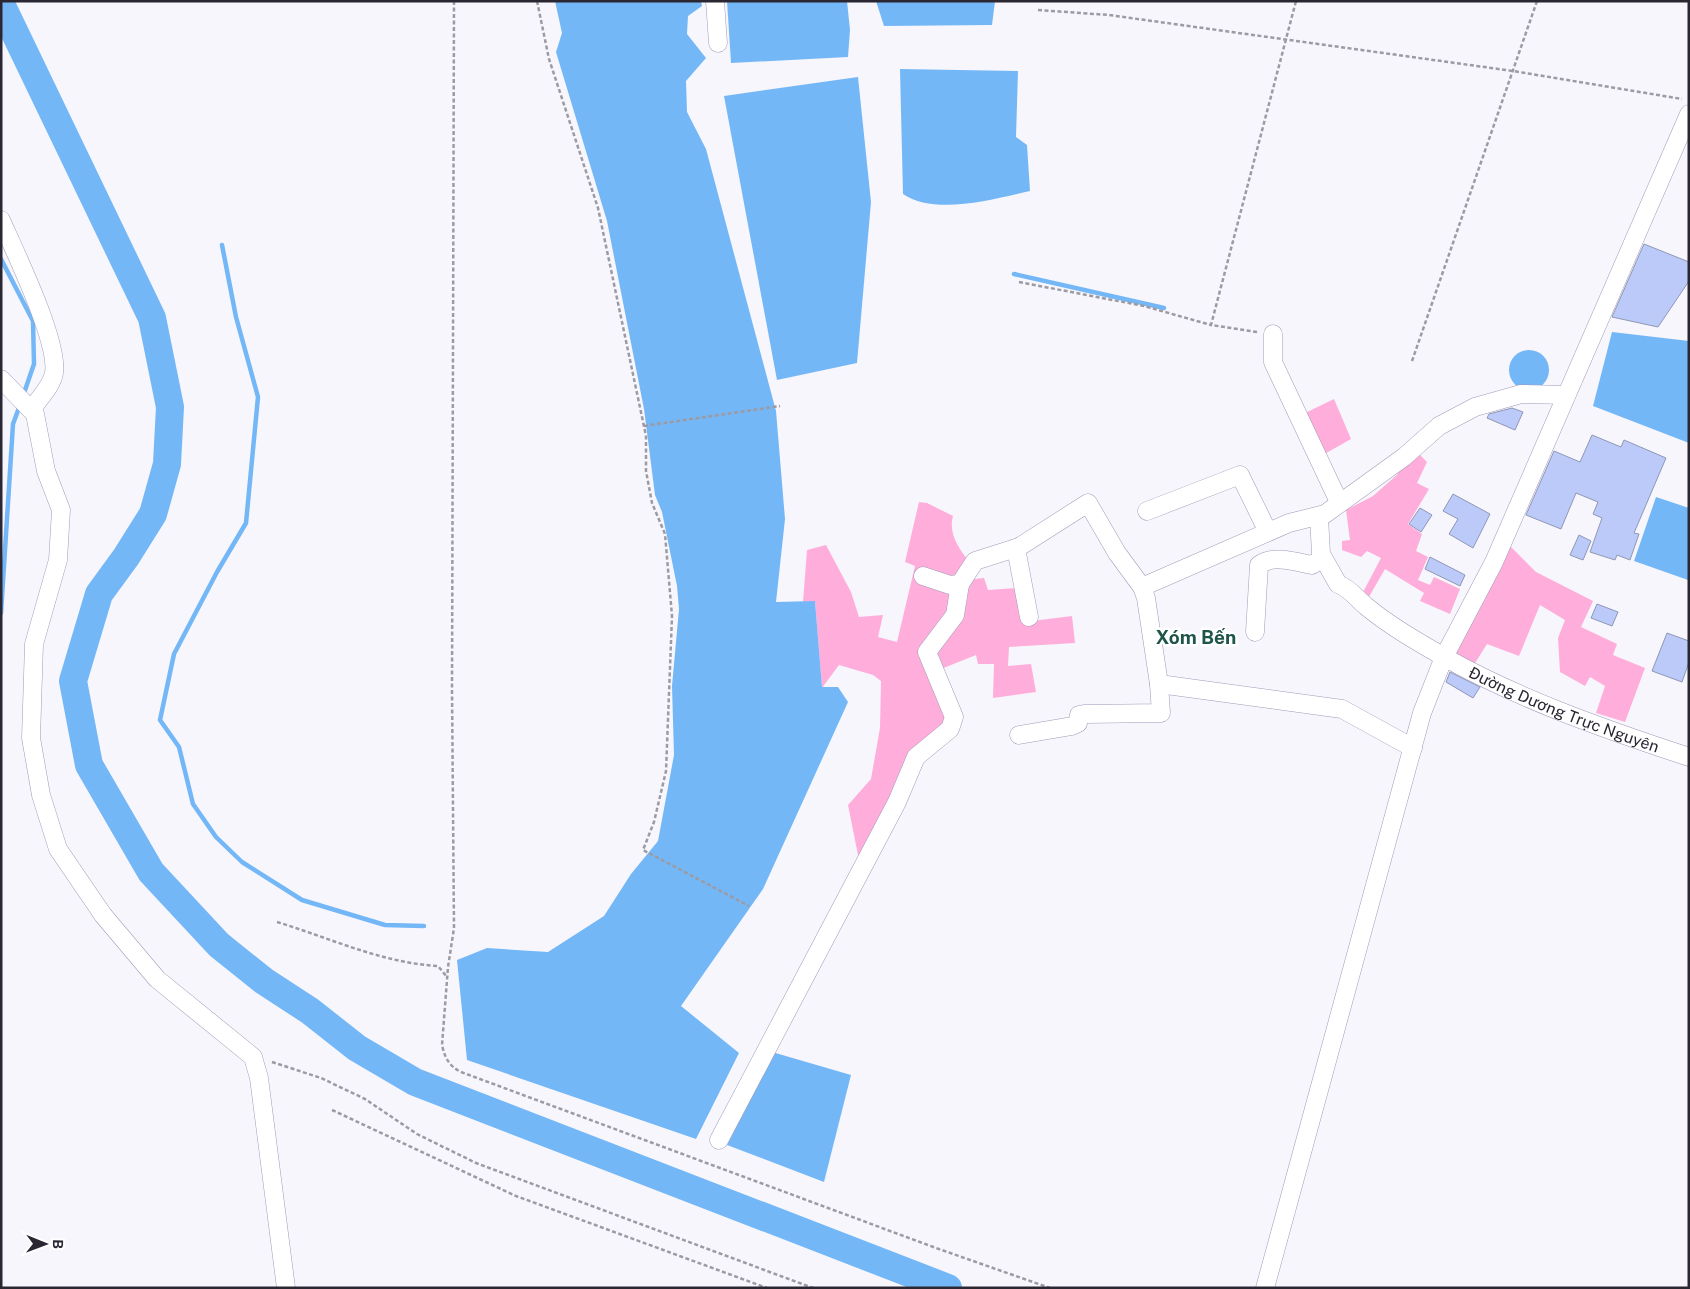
<svg xmlns="http://www.w3.org/2000/svg" width="1690" height="1289" font-family="'Public Sans',sans-serif">
	<style>
		.green { fill: #ffaddb }
		.water { fill: #74b7f7 }
		.lines { fill: none; stroke-linecap: round; stroke-linejoin: round }
		.stream { stroke: #74b7f7; stroke-width: 4.5 }
		.river { stroke: #74b7f7; stroke-width: 28 }
		.building { fill: #bccaf9; stroke: #8e97b5 }
		.minor-casing { stroke: #a29ab9; stroke-width: 19 }
		.path { stroke: #9c9aa3; stroke-width: 2.5; stroke-dasharray: 4 2.5; stroke-linecap: butt }
		.minor { stroke: #fff; stroke-width: 18 }
		.labels { text-anchor: middle; stroke-width: 5; stroke-linejoin: round; paint-order: stroke }
		.street-label { font-size: 16px; fill: #2a2733; stroke: #fff }
		.quarter-label { font-size: 19px; font-weight: bold; fill: #1f5448; stroke: #fff }
	</style>
	<rect width="100%" height="100%" fill="#f7f6fc"/>
	<!-- green -->
	<g class="green">
		<polygon points="1334,399 1351,439 1321,456 1301,415"/>
		<polygon points="1420,455 1427,462 1417,483 1429,489 1408,524 1422,534 1416,551 1428,557 1418,580 1430,585 1434,577 1460,589 1450,614 1420,601 1424,593 1385,569 1366,602 1361,596 1381,558 1367,551 1361,557 1342,550 1342,541 1350,540 1346,510 1373,496 1398,474 1396,470"/>
		<path d="M 919,502 L 927,503 L 953,516 C 948,533 959,549 969,561 L 966,580 L 984,578 L 988,590 L 1016,588 L 1024,622 L 1072,616 L 1075,643 L 1009,647 L 1008,666 L 1031,664 L 1036,692 L 993,698 L 994,664 L 978,664 L 976,655 L 931,673 L 950,717 L 924,745 L 859,860 L 848,805 L 871,779 L 880,728 L 881,681 L 873,675 L 839,665 L 822,688 L 815,601 L 803,602 L 807,550 L 826,545 L 851,592 L 859,617 L 883,615 L 878,637 L 897,642 L 915,566 L 905,562 Z"/>
		<polygon points="1507,543 1536,572 1593,601 1581,627 1617,644 1613,655 1645,668 1625,722 1596,713 1605,686 1590,677 1585,686 1560,672 1558,638 1565,620 1540,605 1519,656 1487,644 1472,668 1454,653"/>
	</g>
	<!-- water -->
	<g class="water">
		<polygon points="555,1 701,1 702,6 688,16 687,34 706,58 686,81 687,112 706,149 776,411 785,519 776,602 815,601 822,687 838,687 848,702 763,889 681,1006 739,1053 696,1139 467,1060 457,960 487,948 548,952 604,916 631,874 658,841 674,755 672,686 679,609 677,586 662,512 655,495 644,409 607,221 556,52 562,33"/>
		<polygon points="727,1 847,1 850,30 848,57 731,63"/>
		<polygon points="876,1 995,1 992,25 884,26"/>
		<path d="M 900,69 L 1018,71 L 1016,137 L 1027,145 L 1030,191 C 994,199 935,216 903,194 Z"/>
		<polygon points="858,77 871,202 857,363 777,380 724,96"/>
		<polygon points="1612,332 1689,341 1689,443 1593,406"/>
		<circle cx="1529" cy="370" r="20"/>
		<polygon points="1656,497 1689,508 1688,580 1634,561"/>
		<polygon points="772,1052 851,1075 824,1182 727,1145"/>
	</g>
	<g class="lines">
		<!-- stream -->
		<g class="stream">
			<polyline points="222,245 236,317 258,397 246,523 217,572 174,654 160,720 179,747 193,804 216,837 242,862 302,900 385,925 424,926"/>
			<polyline points="1,259 33,321 34,364 23,396"/>
			<polyline points="1014,274 1164,308"/>
			<polyline points="1,613 13,424 20,405"/>
		</g>
		<!-- river -->
		<polyline class="river" points="1,4 152,318 170,407 167,464 153,514 126,557 99,594 73,681 89,765 151,872 219,945 264,981 310,1011 357,1048 415,1082 948,1288"/>
	</g>
	<!-- building -->
	<g class="building">
		<polygon points="1644,244 1689,262 1689,281 1658,327 1612,317"/>
		<polygon points="1512,408 1523,412 1515,430 1487,418 1489,414"/>
		<polygon points="1592,435 1621,447 1624,440 1666,458 1634,533 1639,534 1630,560 1617,555 1615,560 1590,552 1602,518 1593,514 1598,502 1576,493 1561,529 1526,515 1554,451 1580,462"/>
		<polygon points="1453,494 1490,514 1473,548 1449,534 1458,519 1443,511"/>
		<polygon points="1420,508 1432,515 1421,532 1409,524"/>
		<polygon points="1579,535 1591,541 1583,560 1570,555"/>
		<polygon points="1430,557 1465,575 1460,586 1425,569"/>
		<polygon points="1597,604 1618,612 1612,626 1591,618"/>
		<polygon points="1667,633 1689,641 1689,662 1682,682 1652,671"/>
		<polygon points="1450,672 1480,687 1473,698 1446,682"/>
	</g>
	<g class="lines">
		<defs>
			<g id="minor">
				<polyline points="715,1 718,43"/>
				<path d="M 1,220 C 15,252 59,342 54,373 C 52,386 39,398 32,409"/>
				<polyline points="1273,334 1273,362 1339,502"/>
				<polyline points="1,379 35,414 46,471 61,510 58,560 34,644 31,738 41,795 58,849 103,915 157,979 253,1057 259,1078 286,1288"/>
				<polyline points="1147,511 1240,475 1268,532"/>
				<path id="s1" d="M 1319,517 L 1321,554 L 1338,584 C 1351,589 1357,599 1367,607 C 1390,626 1418,642 1444,657 C 1521,700 1604,729 1689,757"/>
				<polyline points="1016,548 1029,617"/>
				<polyline points="923,576 950,585 960,584 975,561 1019,547 1088,503 1117,553 1142,587 1146,598 1159,684 1161,713 1084,714 1079,715 1078,723 1072,726 1019,735"/>
				<polyline points="1142,587 1289,523 1325,514 1404,457 1439,426 1475,407 1521,394 1566,395"/>
				<path d="M 1255,632 L 1259,565 C 1273,554 1296,562 1312,565 L 1323,558"/>
				<polyline points="1159,684 1342,709 1413,748"/>
				<polyline points="719,1140 897,802 916,757 950,729 954,717 927,652 955,615 960,584"/>
				<polyline points="1265,1288 1422,713 1444,657 1494,562 1689,114"/>
			</g>
		</defs>
		<!-- minor casing -->
		<use href="#minor" class="minor-casing"/>
		<!-- path -->
		<g class="path">
			<path d="M 454,1 L 452,689 L 454,928 L 448,967 L 442,1045 C 445,1058 449,1066 461,1072 L 936,1248 L 1050,1288"/>
			<polyline points="537,1 549,59 598,208 646,436 646,471 652,503 665,534 672,616 666,771 654,822 643,850 749,906"/>
			<polyline points="1038,10 1109,15 1513,71 1682,99"/>
			<polyline points="1019,282 1144,306 1211,325"/>
			<polyline points="1257,332 1211,325 1296,1"/>
			<polyline points="1412,361 1537,1"/>
			<polyline points="644,426 780,406"/>
			<path d="M 277,922 C 330,938 382,963 438,966 L 447,977"/>
			<polyline points="272,1062 321,1078 365,1099 417,1134 476,1163 813,1288"/>
			<polyline points="332,1110 516,1196 767,1288"/>
		</g>
		<!-- minor -->
		<use href="#minor" class="minor"/>
	</g>
	<g class="labels">
		<!-- street labels -->
		<g class="street-label">
			<text dy="6" stroke="none"><textPath href="#s1" startOffset="332">Đường Dương Trực Nguyên</textPath></text>
		</g>
		<!-- quarter labels -->
		<g class="quarter-label">
			<text x="1196" y="644">Xóm Bến</text>
		</g>
	</g>
	<!-- border -->
	<rect width="1690" height="1289" fill="none" stroke="#2a2733" stroke-width="5"/>
	<!-- north arrow -->
	<g transform="translate(45 1244) rotate(91)" stroke="#ffffff" stroke-width="4" paint-order="stroke">
	<path d="M0-4L9 19L0 12L-9 19Z" fill="#2a2733"/>
	<text y="-8" font-size="14" font-weight="bold" text-anchor="middle" fill="#2a2733">B</text>
	</g>
</svg>
